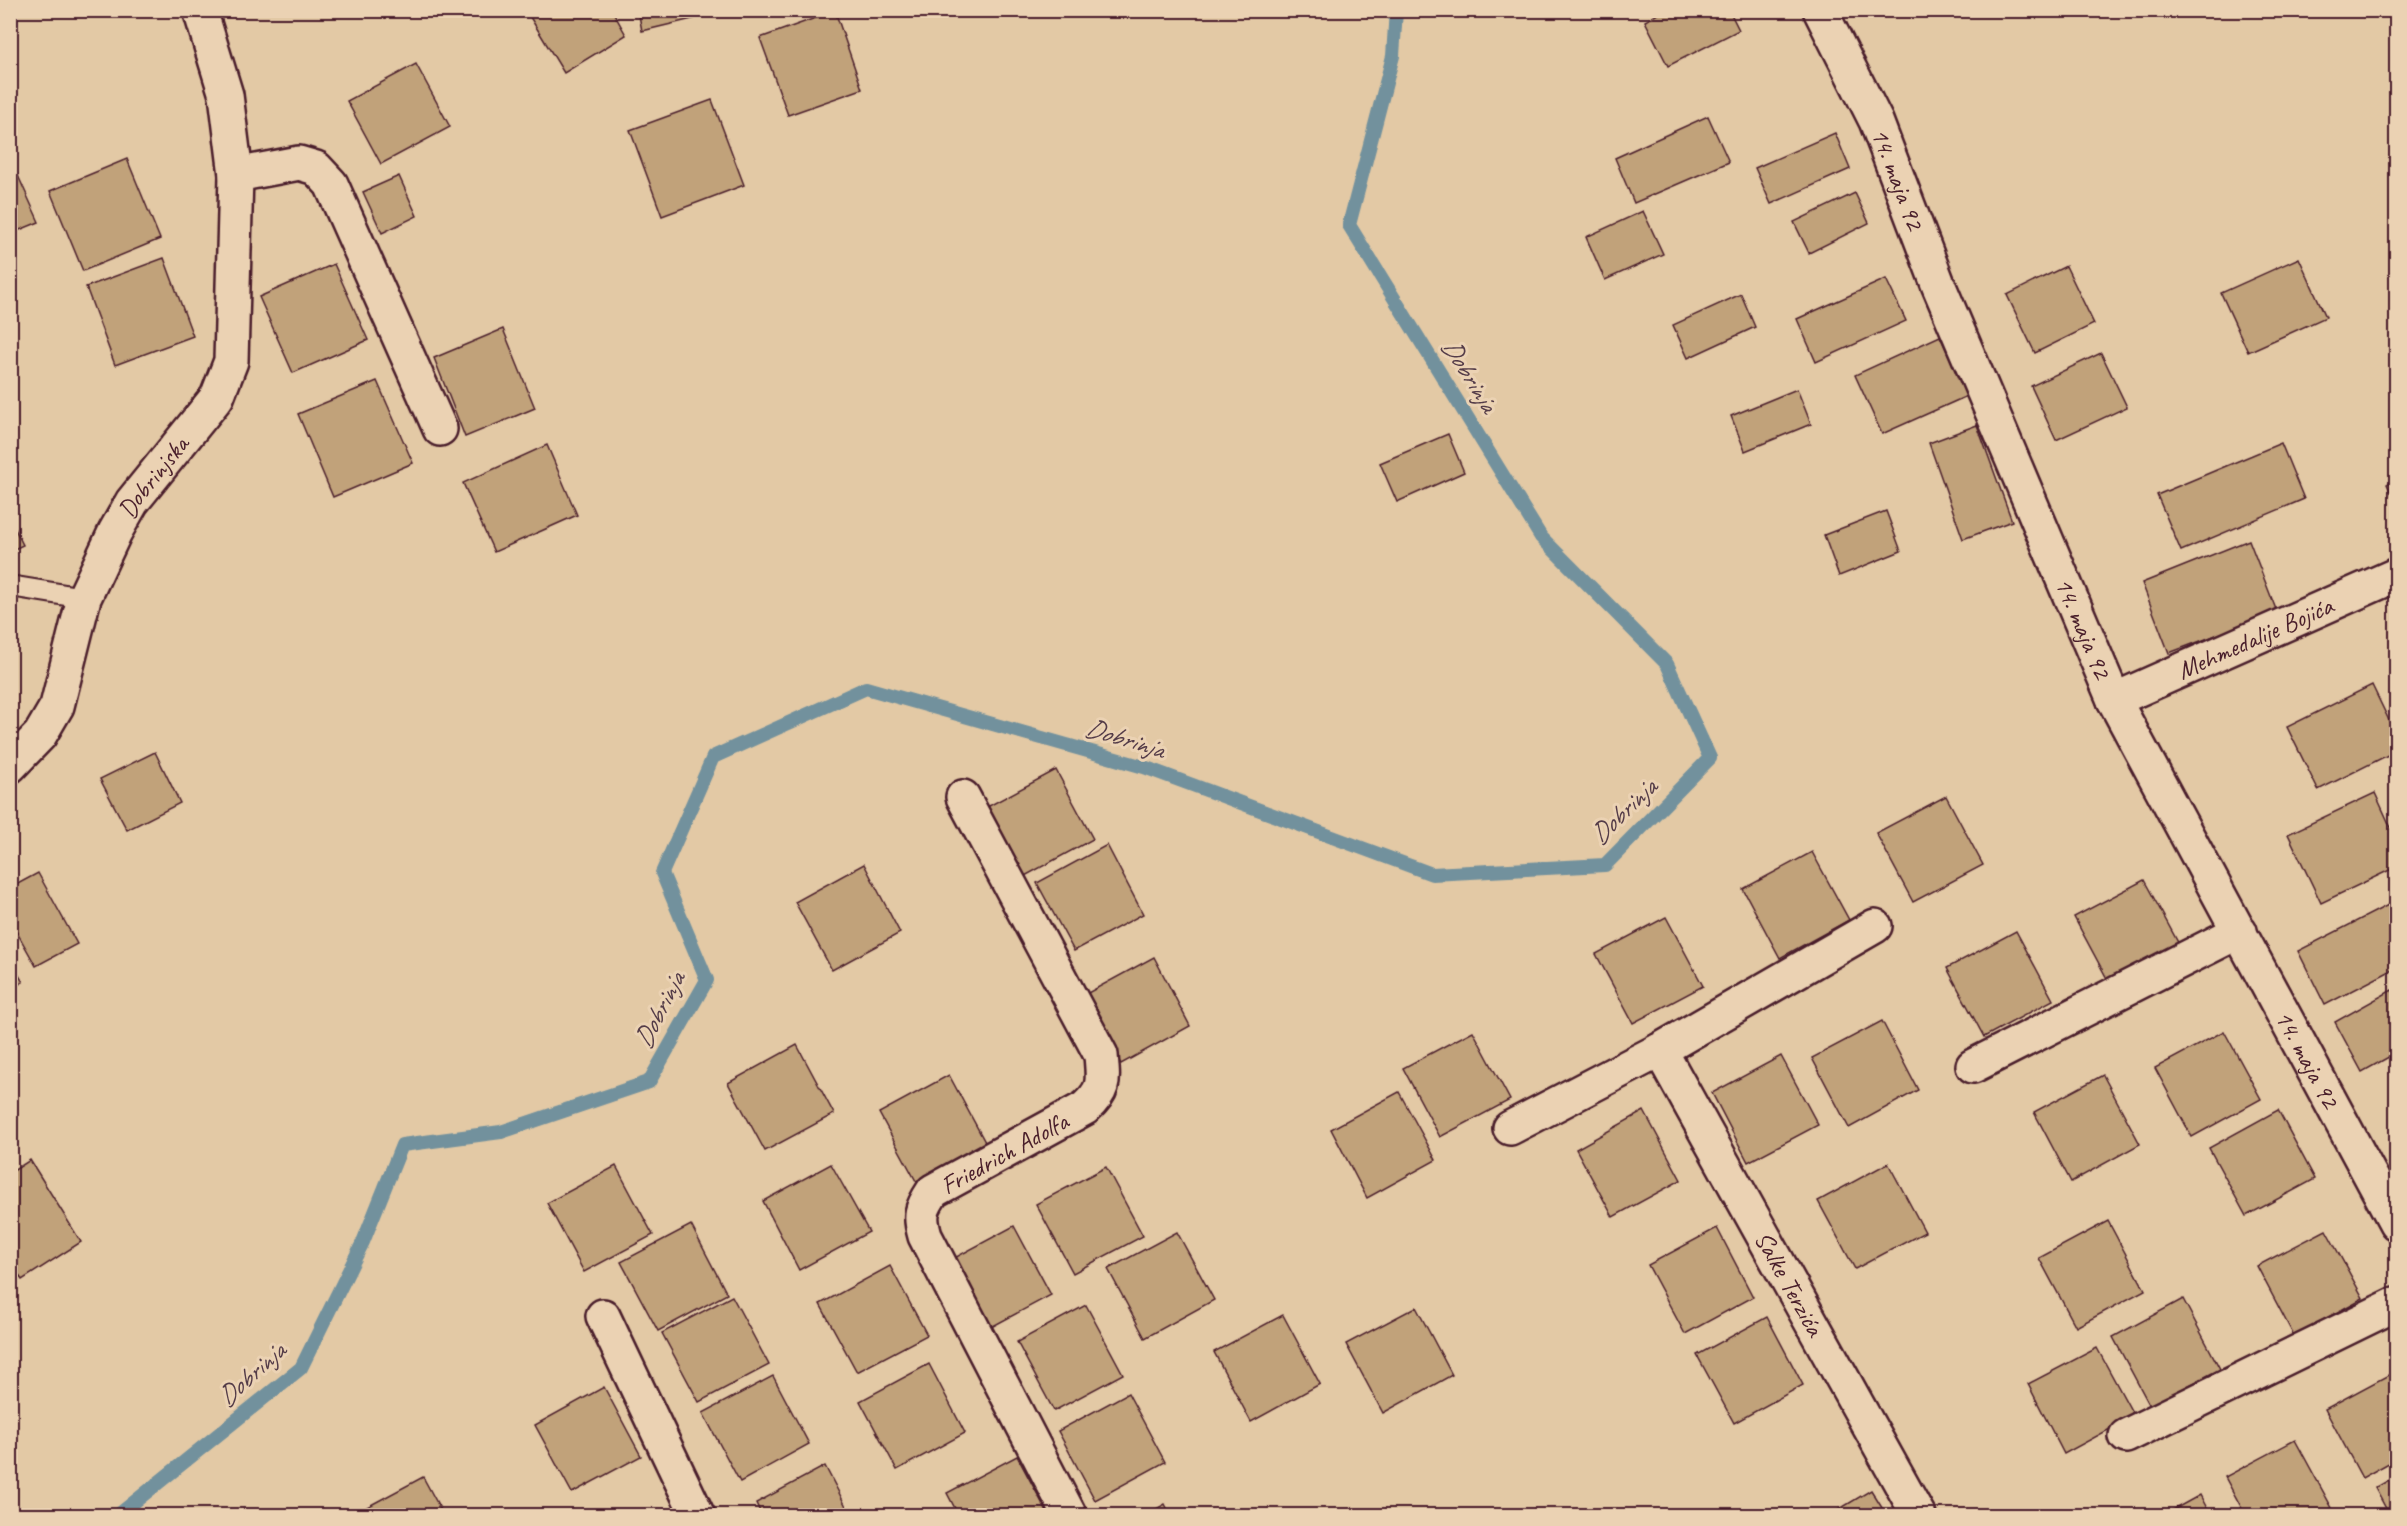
<svg xmlns="http://www.w3.org/2000/svg" width="2407" height="1526" font-family="Caveat,sans-serif">
	<style>
		.lines { fill: none; stroke-linecap: round; stroke-linejoin: round }
		.stream { stroke: #72919d; stroke-width: 14 }
		.building { fill: #c1a27a; stroke: #4a1f2b; stroke-width: 1.5 }
		.lane-casing { stroke: #4a1f2b; stroke-width: 24 }
		.street-casing { stroke: #4a1f2b; stroke-width: 38 }
		.lane { stroke: #ebd2b3; stroke-width: 20 }
		.street { stroke: #ebd2b3; stroke-width: 33 }
		.labels { text-anchor: middle; stroke-width: 6; stroke-linejoin: round; paint-order: stroke }
		.street-label { font-size: 26px; fill: #4a1f2b; stroke: #ebd2b3 }
		.water-label { font-size: 27px; font-style: italic; fill: #543c48; stroke: #ebd2b3 }
	</style>
	<rect width="100%" height="100%" fill="#e3c9a5"/>
	<filter id="ink" filterUnits="userSpaceOnUse"><feTurbulence type="fractalNoise" baseFrequency=".0167" numOctaves="2"/><feDisplacementMap in="SourceGraphic" scale="12" xChannelSelector="R" yChannelSelector="G"/><feConvolveMatrix kernelMatrix="1 2 1 2 8 2 1 2 1" color-interpolation-filters="sRGB"/></filter>
	<g filter="url(#ink)">
		<g class="lines">
			<!-- stream -->
			<polyline class="stream" points="117,1516 301,1368 363,1242 402,1145 501,1132 649,1082 707,980 662,873 713,757 866,688 1144,767 1432,874 1605,865 1710,758 1667,664 1541,537 1349,225 1393,56 1396,10"/>
		</g>
		<!-- building -->
		<g class="building">
			<polygon points="529,10 612,10 626,35 564,73 527,12"/>
			<polygon points="638,10 704,10 705,16 642,31"/>
			<polygon points="1513,10 1538,10 1537,14"/>
			<polygon points="1665,10 1729,10 1739,30 1668,66 1645,21"/>
			<polygon points="1867,10 1886,10 1873,19"/>
			<polygon points="835,11 862,89 788,115 760,38"/>
			<polygon points="416,64 450,127 381,164 347,101"/>
			<polygon points="712,100 744,185 662,216 630,130"/>
			<polygon points="1708,116 1729,162 1634,203 1615,158"/>
			<polygon points="1835,133 1850,169 1771,204 1755,168"/>
			<polygon points="10,158 39,222 10,234"/>
			<polygon points="127,159 160,239 83,271 50,191"/>
			<polygon points="399,176 417,216 382,233 363,192"/>
			<polygon points="1855,193 1869,223 1809,253 1794,222"/>
			<polygon points="1643,211 1663,254 1605,280 1586,237"/>
			<polygon points="164,258 193,336 115,365 86,287"/>
			<polygon points="2299,258 2326,317 2248,352 2221,293"/>
			<polygon points="334,264 368,340 293,373 259,297"/>
			<polygon points="2066,266 2094,324 2035,353 2007,295"/>
			<polygon points="1886,279 1906,321 1816,362 1797,319"/>
			<polygon points="1741,294 1755,327 1688,358 1673,325"/>
			<polygon points="503,329 535,408 465,437 434,358"/>
			<polygon points="1940,336 1967,396 1882,434 1855,375"/>
			<polygon points="2101,353 2127,407 2056,440 2031,386"/>
			<polygon points="377,381 413,463 333,497 298,414"/>
			<polygon points="1797,389 1811,424 1745,451 1731,416"/>
			<polygon points="1977,425 2012,521 1963,539 1929,443"/>
			<polygon points="1448,434 1464,472 1397,502 1380,463"/>
			<polygon points="2281,443 2304,499 2181,551 2157,495"/>
			<polygon points="547,445 577,515 494,552 463,483"/>
			<polygon points="2396,479 2396,503 2387,484"/>
			<polygon points="1886,511 1901,551 1839,576 1824,535"/>
			<polygon points="10,519 23,545 10,551"/>
			<polygon points="2249,540 2277,612 2169,653 2142,583"/>
			<polygon points="2372,685 2396,735 2396,751 2318,790 2287,727"/>
			<polygon points="155,752 180,803 127,830 100,779"/>
			<polygon points="1056,770 1093,839 1023,877 987,807"/>
			<polygon points="2375,793 2396,839 2396,867 2321,903 2288,834"/>
			<polygon points="1946,796 1983,865 1913,902 1876,833"/>
			<polygon points="1107,845 1143,914 1074,951 1037,883"/>
			<polygon points="1812,852 1849,920 1780,958 1743,889"/>
			<polygon points="864,864 900,933 832,970 795,902"/>
			<polygon points="38,873 77,944 36,966 10,920 10,888"/>
			<polygon points="2144,880 2181,948 2111,986 2074,917"/>
			<polygon points="2396,901 2396,968 2325,1005 2298,951"/>
			<polygon points="1666,917 1703,986 1633,1023 1596,954"/>
			<polygon points="2016,931 2053,1000 1984,1037 1947,968"/>
			<polygon points="1154,957 1190,1026 1121,1064 1084,995"/>
			<polygon points="10,961 23,982 10,989"/>
			<polygon points="2392,990 2396,997 2396,1053 2362,1072 2335,1022"/>
			<polygon points="1882,1021 1918,1090 1849,1128 1812,1058"/>
			<polygon points="1473,1031 1510,1100 1440,1137 1403,1068"/>
			<polygon points="2224,1031 2261,1099 2192,1137 2155,1068"/>
			<polygon points="797,1045 834,1114 765,1151 728,1083"/>
			<polygon points="1781,1056 1818,1125 1748,1162 1712,1093"/>
			<polygon points="949,1075 986,1144 916,1181 879,1113"/>
			<polygon points="2103,1075 2140,1144 2071,1182 2034,1112"/>
			<polygon points="1399,1092 1436,1160 1367,1198 1331,1129"/>
			<polygon points="2278,1110 2315,1179 2246,1216 2209,1148"/>
			<polygon points="1644,1111 1681,1180 1613,1217 1576,1149"/>
			<polygon points="30,1160 81,1242 22,1280 10,1262 10,1173"/>
			<polygon points="1888,1163 1925,1232 1855,1269 1818,1201"/>
			<polygon points="831,1164 869,1232 799,1270 763,1201"/>
			<polygon points="616,1166 653,1235 584,1272 547,1203"/>
			<polygon points="1106,1167 1143,1236 1073,1273 1036,1204"/>
			<polygon points="2108,1221 2145,1290 2076,1327 2039,1258"/>
			<polygon points="691,1225 727,1294 658,1331 621,1262"/>
			<polygon points="1014,1226 1051,1295 982,1332 945,1263"/>
			<polygon points="1717,1228 1753,1297 1685,1334 1648,1265"/>
			<polygon points="2326,1230 2363,1298 2294,1336 2257,1266"/>
			<polygon points="1177,1232 1214,1300 1145,1338 1108,1269"/>
			<polygon points="890,1266 927,1335 857,1372 820,1304"/>
			<polygon points="732,1296 769,1365 699,1402 662,1333"/>
			<polygon points="2183,1299 2220,1369 2150,1406 2113,1337"/>
			<polygon points="1086,1305 1123,1374 1054,1411 1017,1342"/>
			<polygon points="1416,1307 1452,1375 1383,1413 1346,1344"/>
			<polygon points="1283,1315 1320,1384 1251,1422 1214,1352"/>
			<polygon points="1767,1317 1803,1385 1734,1423 1697,1355"/>
			<polygon points="2097,1348 2134,1416 2064,1454 2028,1384"/>
			<polygon points="929,1364 965,1433 897,1470 860,1401"/>
			<polygon points="2394,1372 2396,1376 2396,1459 2362,1478 2325,1409"/>
			<polygon points="773,1376 809,1444 740,1482 703,1413"/>
			<polygon points="604,1387 641,1456 572,1493 535,1425"/>
			<polygon points="1128,1393 1165,1462 1095,1500 1058,1431"/>
			<polygon points="2295,1440 2332,1508 2318,1516 2246,1516 2225,1477"/>
			<polygon points="1017,1456 1049,1516 959,1516 947,1493"/>
			<polygon points="825,1466 851,1516 762,1516 756,1503"/>
			<polygon points="2396,1476 2396,1516 2390,1516 2375,1488"/>
			<polygon points="423,1477 444,1516 354,1516 354,1514"/>
			<polygon points="1871,1490 1887,1516 1828,1516"/>
			<polygon points="2200,1495 2211,1516 2162,1516"/>
			<polygon points="1165,1504 1171,1516 1144,1516"/>
		</g>
		<g class="lines">
			<defs>
				<polyline id="lane" points="10,586 84,598"/>
				<g id="street">
					<path id="s1" d="M 1820,10 L 1876,121 L 1938,284 L 2114,700 L 2396,1223"/>
					<polyline points="236,175 299,163 316,168 331,184 440,429"/>
					<path id="s2" d="M 2114,700 L 2396,575"/>
					<path id="s3" d="M 10,766 L 40,735 L 57,706 L 84,598 L 115,532 L 132,502 L 217,397 L 231,361 L 236,175 L 226,95 L 200,10"/>
					<path d="M 963,797 L 1101,1055 C 1103,1081 1106,1089 1085,1108 L 933,1191 C 921,1209 919,1215 925,1236 L 1070,1516"/>
					<path id="s4" d="M 1660,1050 L 1919,1516"/>
					<polyline points="1973,1066 2240,931"/>
					<polyline points="1510,1128 1660,1050 1875,926"/>
					<polyline points="603,1316 698,1516"/>
					<polyline points="2126,1436 2396,1304"/>
				</g>
			</defs>
			<!-- lane casing -->
			<use href="#lane" class="lane-casing"/>
			<!-- street casing -->
			<use href="#street" class="street-casing"/>
			<!-- lane -->
			<use href="#lane" class="lane"/>
			<!-- street -->
			<use href="#street" class="street"/>
		</g>
	</g>
	<g class="labels">
		<!-- street labels -->
		<g class="street-label">
			<text dy="9" stroke="none"><textPath href="#s1" startOffset="186">14. maja 92</textPath></text>
			<text dy="9" stroke="none"><textPath href="#s3" startOffset="328">Dobrinjska</textPath></text>
			<text dy="9" stroke="none"><textPath href="#s1" startOffset="672">14. maja 92</textPath></text>
			<text dy="9" stroke="none"><textPath href="#s2" startOffset="154">Mehmedalije Bojića</textPath></text>
			<text dy="9" stroke="none"><textPath href="#s1" startOffset="1158">14. maja 92</textPath></text>
			<text transform="translate(1004 1153) rotate(-29)" y="9">Friedrich Adolfa</text>
			<text dy="9" stroke="none"><textPath href="#s4" startOffset="267">Salke Terzića</textPath></text>
		</g>
		<!-- water labels -->
		<g class="water-label">
			<text transform="translate(1470 375) rotate(58)" y="9">Dobrinja</text>
			<text transform="translate(1125 738) rotate(17)" y="9">Dobrinja</text>
			<text transform="translate(1623 811) rotate(-44)" y="9">Dobrinja</text>
			<text transform="translate(659 1010) rotate(-63)" y="9">Dobrinja</text>
			<text transform="translate(251 1374) rotate(-42)" y="9">Dobrinja</text>
		</g>
	</g>
	<!-- margin -->
	<rect width="2407" height="1526" fill="none" stroke="#ebd2b3" stroke-width="36"/>
	<rect x="18" y="18" width="2371" height="1490" fill="none" stroke="#4a1f2b" stroke-width="2" filter="url(#ink)"/>
</svg>
